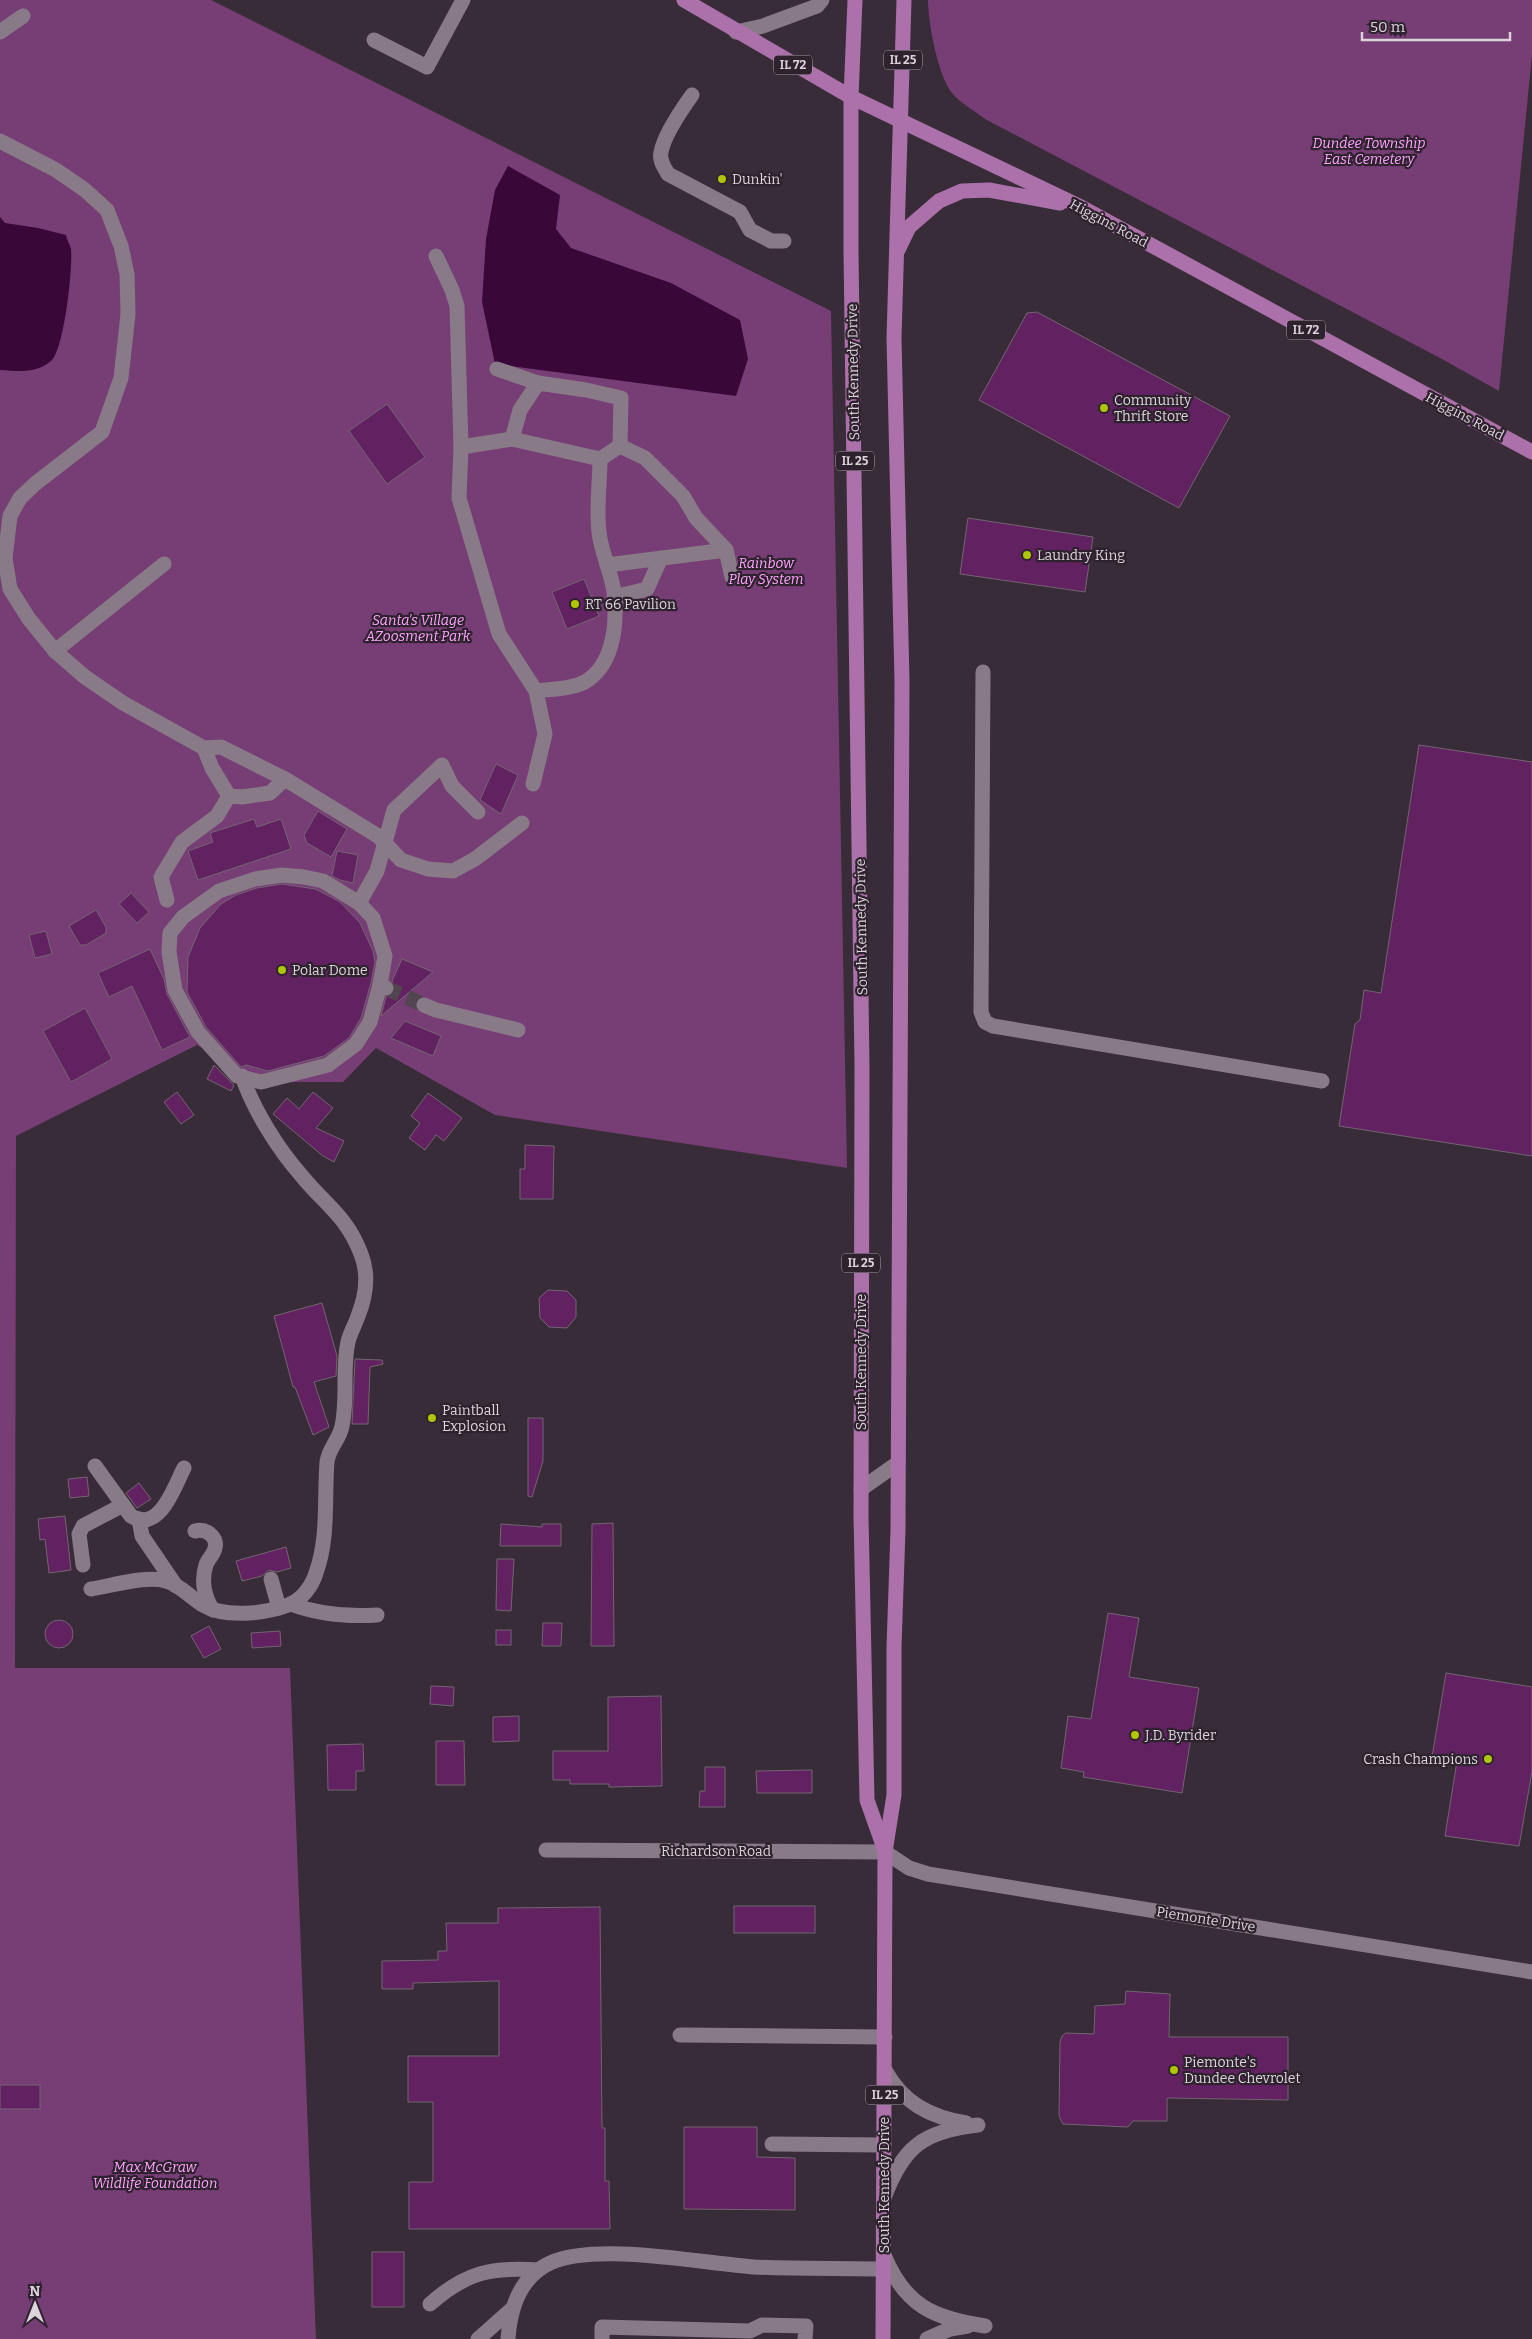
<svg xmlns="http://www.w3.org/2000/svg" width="1532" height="2339" font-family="Bitter,serif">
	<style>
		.green { fill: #773e76 }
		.water { fill: #390839 }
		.building { fill: #622262; stroke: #736472 }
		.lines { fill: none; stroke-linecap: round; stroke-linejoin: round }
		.minor-tunnel { stroke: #514550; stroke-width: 15; stroke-dasharray: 15 8; stroke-linecap: butt }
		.minor { stroke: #897a88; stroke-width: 15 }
		.major { stroke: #ac70ab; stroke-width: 15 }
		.poi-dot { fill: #afc506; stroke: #2e222e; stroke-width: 2 }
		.labels { text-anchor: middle; stroke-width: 4.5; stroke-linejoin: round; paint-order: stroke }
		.shield { fill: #2e222e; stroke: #a89fa7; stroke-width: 1 }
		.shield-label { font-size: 12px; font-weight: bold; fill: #dcd4db }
		.park-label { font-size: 14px; font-style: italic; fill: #ffa4fd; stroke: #2e222e }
		.poi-label { font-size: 14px; fill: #dcd4db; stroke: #2e222e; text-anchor: start }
		.street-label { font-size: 14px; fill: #dcd4db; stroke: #2e222e }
	</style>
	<rect width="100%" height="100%" fill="#382c38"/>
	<!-- green -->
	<g class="green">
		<polygon points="0,0 211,0 831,311 847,1168 495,1115 376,1048 343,1082 257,1082 197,1045 16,1136 15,1668 290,1668 316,2339 0,2339"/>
		<path d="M 928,0 L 1532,0 L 1532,54 L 1499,391 L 1442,359 L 985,119 C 975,111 960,103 952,93 C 938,76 928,22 928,0 Z"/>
	</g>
	<!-- water -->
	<g class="water">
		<polygon points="508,166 560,195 556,229 571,248 671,283 740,320 748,359 736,396 495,364 482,302 486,239 495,190"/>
		<path d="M 0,217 L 5,223 L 38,228 L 66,235 C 67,240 70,245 71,249 C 73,268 64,351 51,361 C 36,374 18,371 0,370 Z"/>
	</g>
	<!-- building -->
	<g class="building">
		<polygon points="1037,312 1230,416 1179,508 979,400 1027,313"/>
		<polygon points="387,404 425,457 387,484 349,431"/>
		<polygon points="968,518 1093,537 1085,592 960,574"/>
		<polygon points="584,579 599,616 567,629 552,592"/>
		<polygon points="1419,745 1532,762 1532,1156 1339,1126 1355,1024 1360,1020 1364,990 1381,993"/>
		<polygon points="496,764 518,775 501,814 480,800"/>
		<polygon points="318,811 347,829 331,857 307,843 304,835"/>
		<polygon points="254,819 257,827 281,819 291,849 198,880 188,851 213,842 210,833"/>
		<polygon points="337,851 358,855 353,883 340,880 332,876"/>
		<polygon points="282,884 315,889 329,896 340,902 360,923 373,951 375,962 371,983 361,1018 349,1038 324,1056 268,1071 246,1065 241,1067 206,1027 187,992 188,957 200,928 221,904 236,895 257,888"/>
		<polygon points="131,893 149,912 137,923 119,904"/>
		<polygon points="96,910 106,927 106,933 86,945 80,945 69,926"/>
		<polygon points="46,931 52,954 35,958 29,935"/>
		<polygon points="150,949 164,979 167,994 190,1037 162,1050 132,986 109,997 98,973"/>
		<polygon points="402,959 433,972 381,1016 386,997 395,992 395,987 392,981"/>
		<polygon points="85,1008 112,1059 71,1082 43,1031"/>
		<polygon points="405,1021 441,1036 433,1056 391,1038"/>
		<polygon points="214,1065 234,1085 231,1091 207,1079"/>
		<polygon points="177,1092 194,1115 181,1124 164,1102"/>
		<polygon points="313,1092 333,1108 316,1128 344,1141 334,1162 323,1156 273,1114 287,1098 299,1109"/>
		<polygon points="428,1093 462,1118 444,1141 436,1135 425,1150 409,1138 420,1123 411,1116"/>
		<polygon points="525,1145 554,1146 553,1199 520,1199 520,1169 525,1169"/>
		<polygon points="548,1290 567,1291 576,1300 576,1317 567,1328 549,1327 540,1318 539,1298"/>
		<polygon points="322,1303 337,1356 336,1376 314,1382 329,1427 313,1435 295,1387 293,1387 274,1316"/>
		<polygon points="355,1359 382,1360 383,1364 370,1367 368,1424 352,1424"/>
		<polygon points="528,1418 543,1418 543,1461 532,1497 528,1496"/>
		<polygon points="87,1477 89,1496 70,1498 68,1479"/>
		<polygon points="139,1483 151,1499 137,1508 126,1493"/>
		<polygon points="65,1516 71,1570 49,1573 45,1539 40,1540 38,1519"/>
		<polygon points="613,1523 614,1646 591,1646 592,1524"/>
		<polygon points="501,1524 542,1527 542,1524 561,1524 561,1546 500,1546"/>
		<polygon points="286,1547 291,1568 277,1572 269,1570 262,1576 242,1581 236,1561"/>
		<polygon points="497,1559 514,1559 511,1611 496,1610"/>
		<polygon points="1108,1613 1139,1618 1129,1677 1199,1688 1182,1793 1083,1777 1084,1772 1061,1768 1068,1716 1091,1719"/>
		<circle cx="59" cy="1634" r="14"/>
		<polygon points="543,1623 562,1623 561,1646 542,1646"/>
		<polygon points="209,1626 221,1649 204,1658 191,1636"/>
		<rect x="496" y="1630" width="15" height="15"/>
		<polygon points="280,1631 281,1646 252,1648 251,1633"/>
		<polygon points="1446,1673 1532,1687 1532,1772 1519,1846 1445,1836 1457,1761 1432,1757"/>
		<polygon points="431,1686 454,1687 453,1706 430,1704"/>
		<polygon points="661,1696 662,1786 609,1787 609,1784 570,1784 570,1780 553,1780 553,1751 608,1751 608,1697"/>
		<polygon points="519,1716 519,1741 493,1742 493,1717"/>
		<polygon points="436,1741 464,1741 465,1785 436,1785"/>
		<polygon points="363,1744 364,1771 356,1771 356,1790 328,1790 327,1745"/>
		<polygon points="705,1767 725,1767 725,1807 699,1807 700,1791 705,1791"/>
		<polygon points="812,1770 812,1793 757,1793 756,1771"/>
		<rect x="734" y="1906" width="81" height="27"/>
		<polygon points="600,1907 602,2128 605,2128 605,2181 609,2181 610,2229 409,2229 409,2182 433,2182 433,2102 408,2102 408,2056 499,2056 499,1981 413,1983 413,1989 382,1989 382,1961 438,1960 438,1951 447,1951 446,1923 498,1923 498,1908"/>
		<polygon points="1126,1991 1170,1994 1169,2037 1288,2037 1288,2100 1167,2098 1167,2121 1133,2121 1128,2127 1063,2124 1059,2116 1060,2042 1062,2036 1066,2033 1094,2034 1095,2006 1125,2004"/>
		<rect x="0" y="2085" width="40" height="24"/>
		<polygon points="684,2127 757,2127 757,2157 795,2158 795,2210 684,2209"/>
		<rect x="372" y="2252" width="32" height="55"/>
	</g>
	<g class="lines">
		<!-- minor-tunnel -->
		<polyline class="minor-tunnel" points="386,988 424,1005"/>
		<!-- minor -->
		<g class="minor">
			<polyline points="0,32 23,16"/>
			<polyline points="736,32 763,26 817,6 822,0"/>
			<polyline points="374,40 427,67 463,0"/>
			<path d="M 692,95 C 682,109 664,136 661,152 C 659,160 664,167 668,174 L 740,212 L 750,230 L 771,241 L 784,241"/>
			<polyline points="0,141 56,170 85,190 107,210 121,246 127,274 128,314 121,378 102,432 36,483 20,498 10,516 5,558 10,589 29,619 55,651 85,677 123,703 204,748 221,747 285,779 378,836 401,860 428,869 453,871 475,859 522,823"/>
			<polyline points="436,256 452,290 457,306 461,447 459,498 499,634 536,691 545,734 533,784"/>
			<polyline points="497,369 538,383 586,390 621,398 620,446"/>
			<polyline points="512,439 520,410 538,383"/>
			<polyline points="620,446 645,458 683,496 696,518 726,550 732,577"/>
			<polyline points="461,447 512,439 600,459 620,446"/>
			<polyline points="607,565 726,550"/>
			<polyline points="614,597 647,589 661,558"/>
			<polyline points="55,651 164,564"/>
			<polyline points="983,672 981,1012 985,1022 993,1026 1322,1081"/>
			<path d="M 536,691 C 552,689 575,689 588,680 C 615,661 617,621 614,592 C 611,571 601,552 599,532 C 596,508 600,482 600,459"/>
			<polyline points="204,748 212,768 229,796"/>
			<polyline points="229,796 242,797 270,793 285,779"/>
			<polyline points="167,900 161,877 182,842 217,816 229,796"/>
			<polyline points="359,903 323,881 304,877 282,875 255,879 219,891 183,917 170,933 169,952 175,990 198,1032 237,1076 261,1082 328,1065 356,1044 370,1022 380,985"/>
			<polyline points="386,988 380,985 385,956 373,918 359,903 377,871 394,810 442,765 452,786 478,812"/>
			<polyline points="424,1005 436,1010 518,1030"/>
			<path d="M 95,1466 L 131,1516 C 160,1533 174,1487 184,1468"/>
			<polyline points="861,1489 898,1463"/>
			<polyline points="139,1519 142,1536 176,1586"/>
			<path d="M 195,1531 C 205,1528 218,1536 215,1548 C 214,1554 208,1559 206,1565 C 201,1580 204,1597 213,1610"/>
			<polyline points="83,1565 79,1534 83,1526 123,1505"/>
			<polyline points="271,1579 279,1608"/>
			<path d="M 91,1589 C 111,1586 147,1575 166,1581 C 180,1585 190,1597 203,1605 C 225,1618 264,1614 288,1605 C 302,1600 312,1586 316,1573 C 329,1537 324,1499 327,1462 C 329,1447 340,1439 342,1426 C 348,1398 342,1369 348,1342 C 350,1333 355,1325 358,1316 C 366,1296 369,1274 361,1254 C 346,1215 325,1205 301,1175 C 278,1149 253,1109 242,1076"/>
			<path d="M 291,1604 C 320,1615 347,1617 377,1615"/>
			<polyline points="546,1850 885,1852 909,1868 928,1874 1532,1972"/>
			<polyline points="680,2035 885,2037"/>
			<path d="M 885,2070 C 903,2103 930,2117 966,2123"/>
			<polyline points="772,2144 884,2145"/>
			<path d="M 884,2198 C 903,2147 923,2131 978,2125"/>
			<path d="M 884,2255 C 905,2306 933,2318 985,2326"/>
			<path d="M 430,2304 C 466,2272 491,2267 538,2270"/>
			<polyline points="478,2339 513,2308"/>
			<path d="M 508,2339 C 510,2309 520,2277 550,2263 C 597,2242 700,2263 754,2267 C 797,2269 841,2268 884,2269"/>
			<polyline points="602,2339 602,2327 750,2331 762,2325 806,2326 805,2339"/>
			<polyline points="927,2339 950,2329 968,2326"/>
		</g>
		<!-- major -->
		<g class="major">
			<polyline points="684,0 851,97 1081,207 1532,452"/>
			<polyline points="855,0 851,97 851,251 862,1067 861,1516 867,1800 884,1848"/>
			<polyline points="898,250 909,227 939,201 962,191 989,190 1060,203"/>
			<polyline points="883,2339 885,1852 894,1795 894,1647 898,1530 902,681 894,338 904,0"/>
		</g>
	</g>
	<!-- markers -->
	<g class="poi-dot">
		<circle cx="722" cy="179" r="5"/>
		<circle cx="1104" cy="408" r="5"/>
		<circle cx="1027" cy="555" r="5"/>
		<circle cx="575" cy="604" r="5"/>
		<circle cx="282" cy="970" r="5"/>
		<circle cx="432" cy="1418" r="5"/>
		<circle cx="1135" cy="1735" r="5"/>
		<circle cx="1488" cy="1759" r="5"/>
		<circle cx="1174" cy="2070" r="5"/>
	</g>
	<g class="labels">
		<!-- shield labels -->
		<g class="shield">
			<rect x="884" y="50.5" width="38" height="19" rx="4"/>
			<rect x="774" y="55.5" width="38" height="19" rx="4"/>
			<rect x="1287" y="320.5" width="38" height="19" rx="4"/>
			<rect x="836" y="451.5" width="38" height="19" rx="4"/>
			<rect x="842" y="1253.5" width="38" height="19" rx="4"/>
			<rect x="866" y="2085.5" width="38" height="19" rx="4"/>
		</g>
		<g class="shield-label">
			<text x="903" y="64">IL 25</text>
			<text x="793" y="69">IL 72</text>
			<text x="1306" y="334">IL 72</text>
			<text x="855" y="465">IL 25</text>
			<text x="861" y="1267">IL 25</text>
			<text x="885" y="2099">IL 25</text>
		</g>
		<!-- park labels -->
		<g class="park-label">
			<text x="1369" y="148">Dundee Township<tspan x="1369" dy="16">East Cemetery</tspan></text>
			<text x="766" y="568">Rainbow<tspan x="766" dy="16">Play System</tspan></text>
			<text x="418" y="625">Santa's Village<tspan x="418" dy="16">AZoosment Park</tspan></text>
			<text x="155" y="2172">Max McGraw<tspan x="155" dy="16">Wildlife Foundation</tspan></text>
		</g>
		<!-- poi labels -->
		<g class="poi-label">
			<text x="732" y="184">Dunkin'</text>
			<text x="1114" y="405">Community<tspan x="1114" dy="16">Thrift Store</tspan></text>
			<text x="1037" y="560">Laundry King</text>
			<text x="585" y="609">RT 66 Pavilion</text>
			<text x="292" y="975">Polar Dome</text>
			<text x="442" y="1415">Paintball<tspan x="442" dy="16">Explosion</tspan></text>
			<text x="1145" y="1740">J.D. Byrider</text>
			<text x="1478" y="1764" text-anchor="end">Crash Champions</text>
			<text x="1184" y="2067">Piemonte's<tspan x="1184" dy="16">Dundee Chevrolet</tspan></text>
		</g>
		<!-- street labels -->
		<g class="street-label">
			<text transform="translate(1109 223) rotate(28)" y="5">Higgins Road</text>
			<text transform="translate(853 372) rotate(-91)" y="5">South Kennedy Drive</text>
			<text transform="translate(1465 416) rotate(28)" y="5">Higgins Road</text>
			<text transform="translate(861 927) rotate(-91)" y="5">South Kennedy Drive</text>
			<text transform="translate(861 1362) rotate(-90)" y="5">South Kennedy Drive</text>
			<text x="716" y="1856">Richardson Road</text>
			<text transform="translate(1206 1919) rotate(9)" y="5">Piemonte Drive</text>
			<text transform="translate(884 2185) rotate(-90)" y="5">South Kennedy Drive</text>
		</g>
	</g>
	<!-- north arrow -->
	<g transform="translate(35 2304)" stroke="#2e222e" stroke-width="4" paint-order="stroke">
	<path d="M0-4L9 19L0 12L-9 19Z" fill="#dcd4db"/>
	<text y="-8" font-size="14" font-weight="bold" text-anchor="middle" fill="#dcd4db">N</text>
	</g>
	<!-- scale -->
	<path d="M1362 32v8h148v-8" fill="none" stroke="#dcd4db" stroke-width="2.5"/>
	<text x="1370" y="32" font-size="15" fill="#dcd4db" stroke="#2e222e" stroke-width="4" paint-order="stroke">50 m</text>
</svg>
